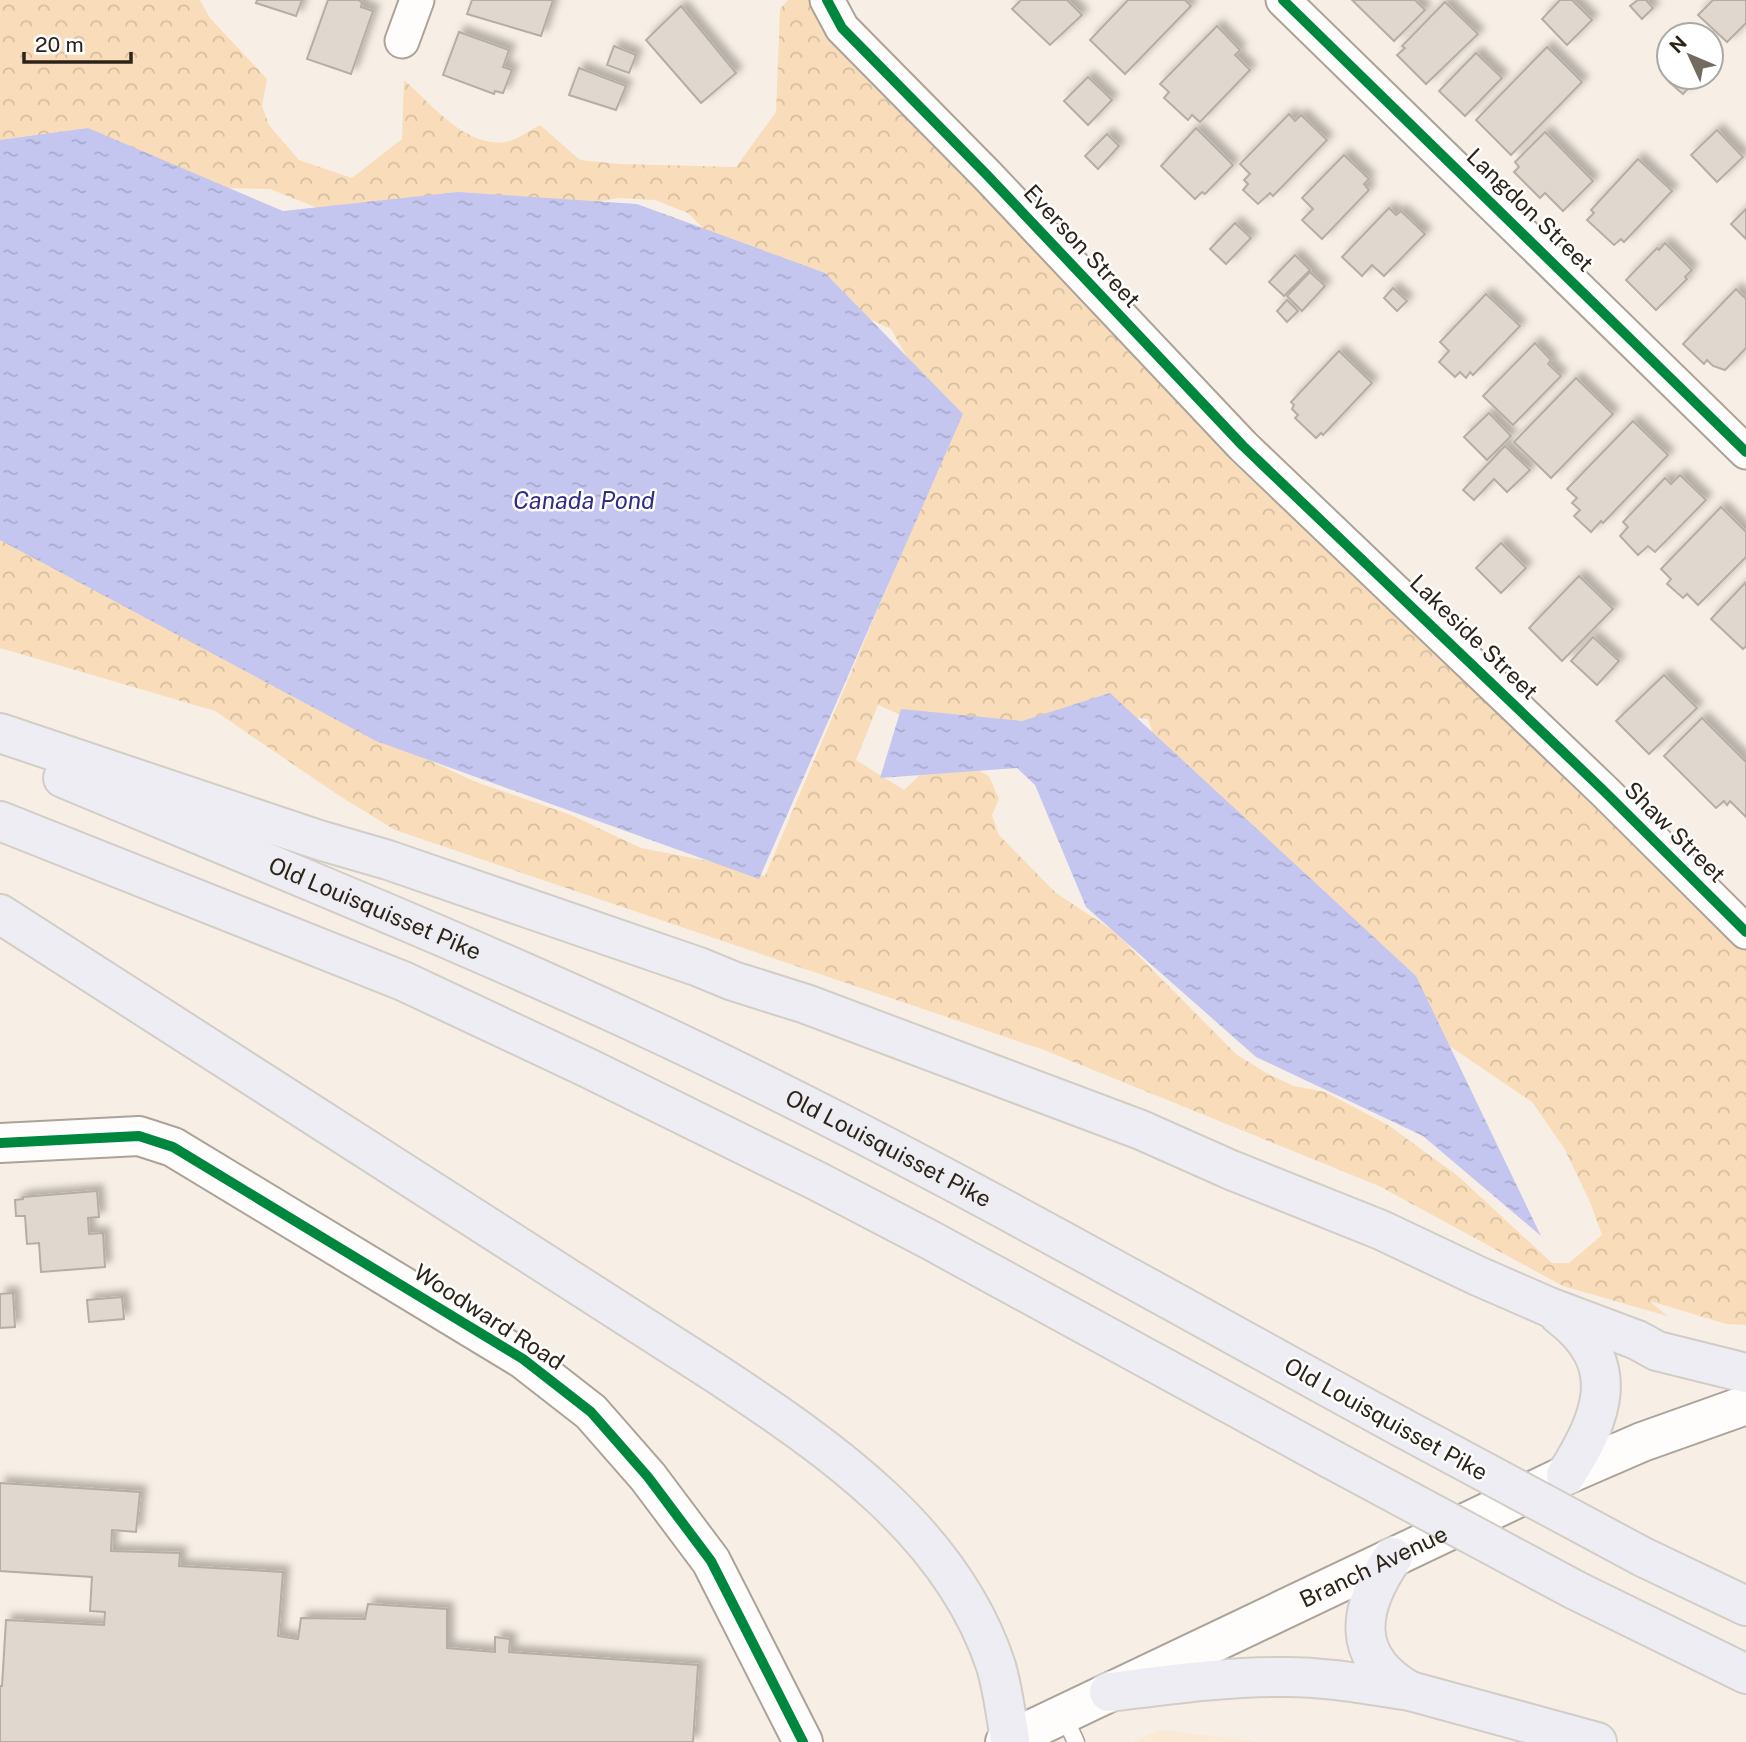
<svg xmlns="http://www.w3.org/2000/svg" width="1746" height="1742" font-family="'Public Sans',sans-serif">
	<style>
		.built { fill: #fae9d5 }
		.forest { fill: url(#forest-crowns); fill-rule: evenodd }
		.water { fill: url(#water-ripples) }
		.building { fill: #e0d8ce; stroke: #b6aea4; stroke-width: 2; filter: url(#shadow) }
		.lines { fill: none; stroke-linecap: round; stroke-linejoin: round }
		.service-casing { stroke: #aba399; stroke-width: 19 }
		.minor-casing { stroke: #aba399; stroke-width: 37 }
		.tertiary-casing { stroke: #aba399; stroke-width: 42 }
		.secondary-casing { stroke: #aba399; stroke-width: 42 }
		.motorway-casing { stroke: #d2cec7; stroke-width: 42 }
		.service { stroke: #fefdfb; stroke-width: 16 }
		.minor { stroke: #fefdfb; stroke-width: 33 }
		.tertiary { stroke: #fefdfb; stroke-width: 38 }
		.secondary { stroke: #fefdfb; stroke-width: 38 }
		.motorway { stroke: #eeedf3; stroke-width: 38 }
		.motorway-bridge-casing { stroke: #d2cec7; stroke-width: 42; stroke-linecap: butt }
		.motorway-bridge { stroke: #eeedf3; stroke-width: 38 }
		.cycleway-casing { stroke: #fff; stroke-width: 15 }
		.cycleway { stroke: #00873e; stroke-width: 10 }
		.labels { text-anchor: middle; stroke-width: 5; stroke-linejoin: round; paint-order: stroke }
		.street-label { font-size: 23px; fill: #2d2419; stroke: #fff }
		.water-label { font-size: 24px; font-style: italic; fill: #322c86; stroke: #fff }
	</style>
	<defs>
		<pattern id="forest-crowns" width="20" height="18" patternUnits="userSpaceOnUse" patternTransform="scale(1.75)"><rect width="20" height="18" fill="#f9ddba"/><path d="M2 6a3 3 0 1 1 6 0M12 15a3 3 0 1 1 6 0" fill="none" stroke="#d6be9f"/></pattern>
		<pattern id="water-ripples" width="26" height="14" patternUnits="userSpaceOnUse" patternTransform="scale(1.75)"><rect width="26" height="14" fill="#c4c6f0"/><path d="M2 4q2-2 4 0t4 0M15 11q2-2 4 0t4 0" fill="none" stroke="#a9aacd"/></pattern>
		<filter id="shadow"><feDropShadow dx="6" dy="-6" stdDeviation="3.5" flood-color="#0004"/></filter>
	</defs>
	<rect width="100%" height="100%" fill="#f7efe5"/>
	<!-- built -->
	<polygon class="built" points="1161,1730 1259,1742 1133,1742"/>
	<!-- forest -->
	<path class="forest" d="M 0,0 L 200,0 L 210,18 L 267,79 L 262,106 L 269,125 L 299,160 L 352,178 L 402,139 L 404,80 C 432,104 464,147 505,142 C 516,141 530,130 540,125 L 580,160 L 620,164 L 736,167 L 776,112 L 780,9 L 788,0 L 843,0 L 861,41 L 1746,930 L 1746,1325 L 1726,1324 L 1650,1301 L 1667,1316 L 1563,1286 L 1379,1186 L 1044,1050 L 395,830 L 338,795 L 215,711 L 0,648 L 0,538 L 359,728 L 476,782 L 571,815 L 641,848 L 724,864 L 765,876 L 933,479 L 942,419 L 891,329 L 863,316 L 754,280 L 688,213 L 655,200 L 618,198 L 544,211 L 320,209 L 270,189 L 142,186 L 0,164 ZM 878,705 L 919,723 L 1085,725 L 1109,715 L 1148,719 L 1160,755 L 1445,1043 L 1532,1102 L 1564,1148 L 1590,1202 L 1602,1235 L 1569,1263 L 1552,1263 L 1458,1176 L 1388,1125 L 1325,1092 L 1294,1086 L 1268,1074 L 1236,1054 L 1115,932 L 1056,893 L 999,835 L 992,815 L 999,799 L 989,776 L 960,761 L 922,773 L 904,790 L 856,760 Z"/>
	<!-- water -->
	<g class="water">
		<polygon points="88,128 283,211 458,192 637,204 825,273 963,414 759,879 376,741 0,540 0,140"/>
		<polygon points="1110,693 1416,976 1541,1236 1423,1136 1256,1057 1086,907 1035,785 1017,768 880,778 901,709 1022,721"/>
	</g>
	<!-- building -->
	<g class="building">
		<polygon points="257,0 302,0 296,16 256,3"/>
		<polygon points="328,0 358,0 362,2 361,7 373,11 351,74 307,59"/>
		<polygon points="472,0 553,0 541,36 467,14"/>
		<polygon points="1021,0 1067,0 1082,15 1050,45 1012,9"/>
		<polygon points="1128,0 1185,0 1191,6 1125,74 1090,40"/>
		<polygon points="1352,0 1415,0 1425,10 1394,41"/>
		<polygon points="1560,0 1572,0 1592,20 1567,45 1542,19"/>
		<polygon points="1638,0 1646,0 1653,8 1642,19 1630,6"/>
		<polygon points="1713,0 1746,0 1746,23 1727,42 1698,15"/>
		<polygon points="1445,2 1478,34 1426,84 1397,55 1405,48 1402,46"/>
		<polygon points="681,6 736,73 701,103 646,40"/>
		<polygon points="1217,26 1240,50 1235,55 1250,70 1200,122 1192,115 1188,120 1164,98 1169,92 1160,84"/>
		<polygon points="459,32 509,50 503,67 512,70 503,93 495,91 494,94 443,75"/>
		<polygon points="614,46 636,55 629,73 607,65"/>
		<polygon points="1547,47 1582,82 1511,155 1476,120"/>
		<polygon points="1476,53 1502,78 1465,116 1439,91"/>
		<polygon points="579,68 626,86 616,110 569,95"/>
		<polygon points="1088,77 1112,100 1088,125 1064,101"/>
		<polygon points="1674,77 1687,77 1693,83 1683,94 1669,82"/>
		<polygon points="1289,114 1295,121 1301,115 1327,140 1273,196 1270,193 1258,204 1243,190 1248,184 1244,180 1250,174 1240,164"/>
		<polygon points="1196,128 1233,165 1205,194 1202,192 1195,199 1161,166"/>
		<polygon points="1717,130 1743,157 1717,182 1691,155"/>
		<polygon points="1545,132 1593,181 1563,211 1545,193 1540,198 1514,172 1519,167 1515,162"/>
		<polygon points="1107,134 1119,146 1098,169 1085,156"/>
		<polygon points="1344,155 1369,179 1364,184 1369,190 1322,239 1302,220 1313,209 1302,198"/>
		<polygon points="1638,159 1672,191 1624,242 1621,239 1614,245 1587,220 1594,213 1591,210"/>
		<polygon points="1389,208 1396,215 1401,211 1425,234 1384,276 1372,265 1362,276 1342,257"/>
		<polygon points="1746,209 1746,239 1731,224"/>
		<polygon points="1235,223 1251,238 1226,264 1210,249"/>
		<polygon points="1665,243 1692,270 1685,277 1687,279 1656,310 1626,280 1657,248 1659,250"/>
		<polygon points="1295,255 1310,270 1284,296 1269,282"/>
		<polygon points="1310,272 1325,286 1302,311 1287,296"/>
		<polygon points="1393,288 1407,301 1397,311 1384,298"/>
		<polygon points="1736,289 1746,299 1746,348 1725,370 1713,366 1707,360 1704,364 1683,344"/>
		<polygon points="1486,294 1520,326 1473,375 1470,372 1466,378 1460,372 1455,377 1439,362 1449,351 1440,342"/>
		<polygon points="1287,300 1298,311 1287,322 1277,311"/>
		<polygon points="1535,343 1551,360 1548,364 1561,376 1513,425 1483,396"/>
		<polygon points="1339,351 1372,383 1323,435 1321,433 1316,438 1295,418 1298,415 1292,409 1294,405 1291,402"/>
		<polygon points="1576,378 1613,414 1551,478 1514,442"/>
		<polygon points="1489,413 1511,436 1487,460 1464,437"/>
		<polygon points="1633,421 1668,455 1603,523 1601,521 1591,532 1574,516 1580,510 1572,503 1577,498 1567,489"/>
		<polygon points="1505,446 1530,470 1507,492 1494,479 1474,500 1463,490"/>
		<polygon points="1680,475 1706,500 1655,552 1648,546 1638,555 1620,536 1628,527 1623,522 1665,478 1671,484"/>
		<polygon points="1721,507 1746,532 1746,557 1698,605 1687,594 1683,598 1667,584 1671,579 1661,569"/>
		<polygon points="1501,543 1526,568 1501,593 1476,568"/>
		<polygon points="1579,576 1613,609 1562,661 1529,628"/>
		<polygon points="1746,582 1746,646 1743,649 1711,619"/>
		<polygon points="1593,637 1619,661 1597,685 1571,661"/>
		<polygon points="1664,675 1697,708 1649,754 1616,721"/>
		<polygon points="1702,718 1745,761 1746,759 1746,817 1730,801 1727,805 1724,801 1716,808 1664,756"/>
		<polygon points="97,1191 99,1217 88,1218 89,1234 103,1233 105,1267 41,1272 39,1243 27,1244 25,1216 16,1216 15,1200 23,1199 23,1197"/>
		<polygon points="13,1293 15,1327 0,1328 0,1294"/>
		<polygon points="122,1297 124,1319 89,1322 87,1300"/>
		<polygon points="0,1483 140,1492 136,1532 112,1530 111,1551 180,1553 179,1566 283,1572 278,1636 298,1639 301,1618 365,1619 368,1604 447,1609 447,1648 495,1652 495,1637 510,1639 509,1652 698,1665 693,1742 0,1742 0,1686 2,1686 6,1620 104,1625 105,1612 90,1611 92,1577 0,1571"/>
	</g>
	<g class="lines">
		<defs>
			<polyline id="service" points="1063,1714 1076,1742"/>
			<g id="minor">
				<polyline points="827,0 842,28 987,175 1243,446 1604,791 1746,932"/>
				<polyline points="1283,0 1746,452"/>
				<polyline points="402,41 417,0"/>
			</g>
			<polyline id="tertiary" points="0,1143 139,1136 173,1147 523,1359 591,1412 648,1477 711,1561 803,1742"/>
			<g id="secondary">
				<path id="s1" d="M 1005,1742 L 1566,1475 L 1642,1442 L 1746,1405"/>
			</g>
			<g id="motorway">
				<polyline points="0,733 319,840 388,860 699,967 733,981 806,1004 1141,1130 1231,1170 1381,1230 1478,1276 1549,1307 1637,1340 1657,1351 1746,1373"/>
				<path id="s2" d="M 63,778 C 254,858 446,935 634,1022 C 896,1143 1148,1289 1401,1427"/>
				<polyline points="0,821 403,981 588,1068 817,1181 932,1241 1331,1459"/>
				<path d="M 0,914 L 717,1374 C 829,1448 952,1532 996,1666 C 1003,1690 1006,1715 1010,1740"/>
				<path d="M 1559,1315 C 1624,1364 1603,1416 1566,1475"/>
				<path d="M 1393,1557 C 1358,1608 1349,1657 1410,1691 L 1597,1742"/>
				<polyline points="1643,1557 1746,1606"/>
				<polyline points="1575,1590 1746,1674"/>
				<path d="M 1109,1692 C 1167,1685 1227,1676 1286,1677 C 1328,1677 1369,1685 1410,1691"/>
			</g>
		</defs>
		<!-- service casing -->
		<use href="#service" class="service-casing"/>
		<!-- minor casing -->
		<use href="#minor" class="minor-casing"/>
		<!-- tertiary casing -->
		<use href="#tertiary" class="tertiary-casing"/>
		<!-- secondary casing -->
		<use href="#secondary" class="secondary-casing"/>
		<!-- motorway casing -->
		<use href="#motorway" class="motorway-casing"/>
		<!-- service -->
		<use href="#service" class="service"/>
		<!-- minor -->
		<use href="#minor" class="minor"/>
		<!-- tertiary -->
		<use href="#tertiary" class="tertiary"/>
		<!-- secondary -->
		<use href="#secondary" class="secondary"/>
		<!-- motorway -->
		<use href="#motorway" class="motorway"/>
		<defs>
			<g id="motorway-bridge">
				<polyline points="1401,1427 1643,1557"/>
				<polyline points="1331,1459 1575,1590"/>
			</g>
		</defs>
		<!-- motorway-bridge casing -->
		<use href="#motorway-bridge" class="motorway-bridge-casing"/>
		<!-- motorway-bridge -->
		<use href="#motorway-bridge" class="motorway-bridge"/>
		<defs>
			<g id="cycleway">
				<polyline points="827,0 842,28 987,175 1243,446 1604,791 1746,932"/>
				<polyline points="1283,0 1746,452"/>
				<polyline points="0,1143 139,1136 173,1147 523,1359 591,1412 648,1477 711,1561 803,1742"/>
			</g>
		</defs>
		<!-- cycleway casing -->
		<use href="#cycleway" class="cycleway-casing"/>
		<!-- cycleway -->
		<use href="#cycleway" class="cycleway"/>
	</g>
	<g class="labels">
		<!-- street labels -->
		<g class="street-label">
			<text transform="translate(1530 210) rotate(44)" y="8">Langdon Street</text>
			<text transform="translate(1082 246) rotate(47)" y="8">Everson Street</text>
			<text transform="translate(1474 637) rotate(44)" y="8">Lakeside Street</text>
			<text transform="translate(1675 832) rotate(45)" y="8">Shaw Street</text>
			<text dy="8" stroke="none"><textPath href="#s2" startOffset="338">Old Louisquisset Pike</textPath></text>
			<text dy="8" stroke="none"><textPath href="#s2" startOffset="905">Old Louisquisset Pike</textPath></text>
			<text transform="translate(489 1317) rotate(33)" y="8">Woodward Road</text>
			<text transform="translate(1386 1419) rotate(29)" y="8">Old Louisquisset Pike</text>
			<text dy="8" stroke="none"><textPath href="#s1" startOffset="408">Branch Avenue</textPath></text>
		</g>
		<!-- water labels -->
		<g class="water-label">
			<text x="584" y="509">Canada Pond</text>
		</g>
	</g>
	<!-- north arrow -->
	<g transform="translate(1690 56) rotate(314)"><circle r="33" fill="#ffffff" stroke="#aba7a3" stroke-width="2"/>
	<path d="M0-5L12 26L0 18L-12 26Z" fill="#746b60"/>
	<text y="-10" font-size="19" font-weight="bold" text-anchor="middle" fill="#2d2419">N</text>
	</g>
	<!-- scale -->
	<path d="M24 52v10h107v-10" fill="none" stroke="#2d2419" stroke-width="3.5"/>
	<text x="35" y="52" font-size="21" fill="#2d2419" stroke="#ffffff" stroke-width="5" paint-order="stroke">20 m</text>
</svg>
